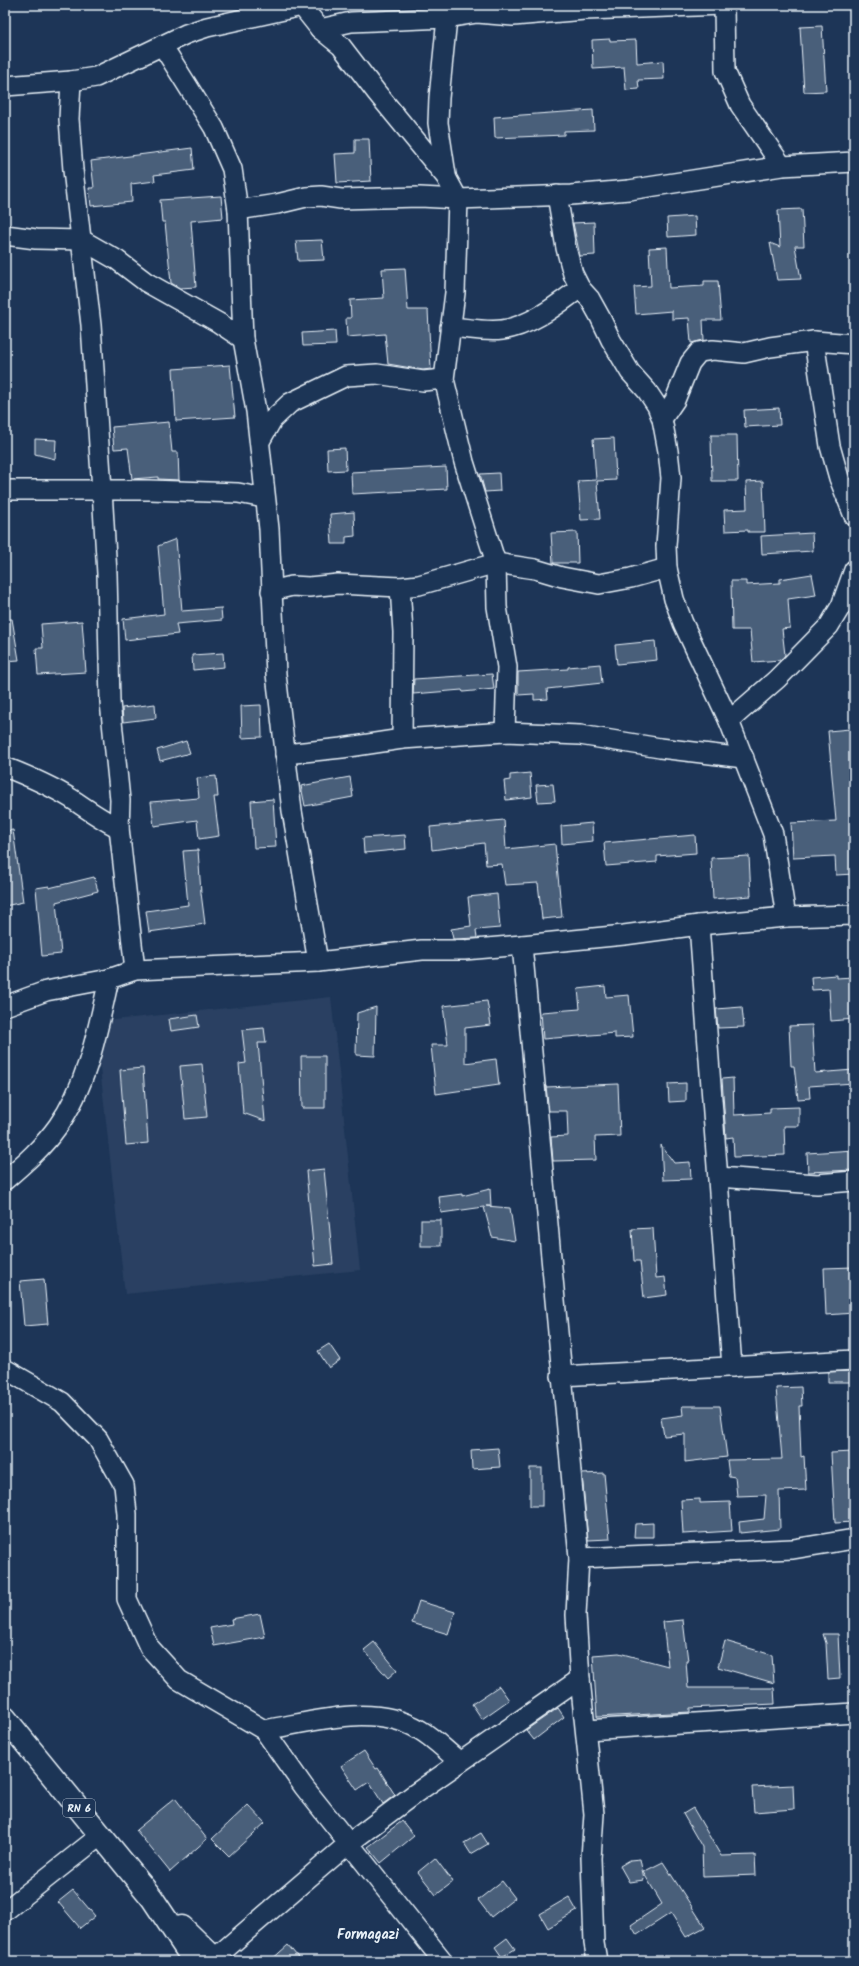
<svg xmlns="http://www.w3.org/2000/svg" width="859" height="1966" font-family="Kalam,sans-serif">
	<style>
		.built { fill: #2a4162 }
		.building { fill: #495e7a; stroke: #e8f1f8 }
		.lines { fill: none; stroke-linecap: round; stroke-linejoin: round }
		.minor-casing { stroke: #e8f1f8; stroke-width: 22 }
		.primary-casing { stroke: #e8f1f8; stroke-width: 25 }
		.minor { stroke: #1d3557; stroke-width: 19 }
		.primary { stroke: #1d3557; stroke-width: 22 }
		.labels { text-anchor: middle; stroke-width: 4; stroke-linejoin: round; paint-order: stroke }
		.shield { fill: #1d3557; stroke: #abb9c8; stroke-width: 1 }
		.shield-label { font-size: 11px; font-weight: bold; fill: #e8f1f8 }
		.quarter-label { font-size: 14px; font-weight: bold; fill: #e8f1f8; stroke: #1d3557 }
	</style>
	<rect width="100%" height="100%" fill="#1d3557"/>
	<filter id="ink" filterUnits="userSpaceOnUse"><feTurbulence type="fractalNoise" baseFrequency=".025" numOctaves="2"/><feDisplacementMap in="SourceGraphic" scale="8" xChannelSelector="R" yChannelSelector="G"/><feConvolveMatrix kernelMatrix="1 2 1 2 8 2 1 2 1" color-interpolation-filters="sRGB"/></filter>
	<g filter="url(#ink)">
		<!-- built -->
		<polygon class="built" points="331,997 360,1270 125,1294 95,1022"/>
		<!-- building -->
		<g class="building">
			<polygon points="822,26 826,91 804,92 800,27"/>
			<polygon points="610,39 610,41 636,40 637,63 663,61 664,79 638,80 639,89 626,90 624,67 593,69 592,40"/>
			<polygon points="593,110 594,130 564,131 564,135 495,138 494,117"/>
			<polygon points="355,139 369,139 371,181 337,183 335,154 355,153"/>
			<polygon points="192,148 194,170 154,175 155,181 131,184 132,202 91,206 89,188 94,188 91,161"/>
			<polygon points="221,196 223,218 191,221 196,287 180,288 171,283 165,222 162,222 160,200"/>
			<polygon points="802,209 804,246 795,246 801,279 777,280 770,243 780,247 778,210"/>
			<polygon points="695,216 696,235 668,237 667,218"/>
			<polygon points="594,222 595,255 580,256 573,223"/>
			<polygon points="322,240 324,260 298,261 296,241"/>
			<polygon points="667,247 669,288 704,286 704,281 718,281 721,320 703,320 704,340 691,343 689,318 672,319 672,311 636,314 634,287 651,286 649,248"/>
			<polygon points="405,268 408,310 428,310 431,369 423,370 388,364 385,334 347,337 346,318 351,318 350,300 384,298 382,269"/>
			<polygon points="335,331 336,345 303,346 302,333"/>
			<polygon points="230,365 235,417 176,421 173,369"/>
			<polygon points="779,408 780,425 745,427 744,410"/>
			<polygon points="169,422 172,452 178,452 179,480 158,479 158,477 132,479 128,448 114,449 112,427"/>
			<polygon points="711,435 737,435 738,481 712,481"/>
			<polygon points="614,438 616,480 597,481 600,519 581,520 578,481 596,480 593,439"/>
			<polygon points="35,439 56,440 55,459 35,454"/>
			<polygon points="345,448 346,470 328,471 327,449"/>
			<polygon points="446,467 447,489 352,494 351,472"/>
			<polygon points="499,473 500,491 485,492 480,474"/>
			<polygon points="763,481 765,532 748,532 748,530 725,531 724,510 747,509 746,482"/>
			<polygon points="354,512 355,536 346,537 346,544 332,544 330,514"/>
			<polygon points="577,532 578,563 553,563 551,533"/>
			<polygon points="812,533 813,551 762,554 761,536"/>
			<polygon points="176,539 182,611 221,608 222,620 176,624 178,634 125,640 123,619 164,614 158,546"/>
			<polygon points="812,574 816,595 788,599 790,628 782,629 785,655 781,660 753,662 750,630 732,630 731,581 746,581 746,585 780,583 780,579"/>
			<polygon points="5,619 12,619 19,660 5,661"/>
			<polygon points="82,621 86,672 38,675 36,648 43,648 41,624"/>
			<polygon points="655,641 657,660 617,664 615,645"/>
			<polygon points="223,653 224,667 193,670 192,655"/>
			<polygon points="600,664 602,683 547,689 548,699 534,700 534,694 518,695 518,672 568,669 568,667"/>
			<polygon points="492,674 494,689 463,692 462,690 413,694 414,679"/>
			<polygon points="155,704 156,718 123,722 122,708"/>
			<polygon points="261,705 262,737 242,738 241,706"/>
			<polygon points="850,729 854,779 854,790 852,790 854,874 836,875 835,856 793,858 791,823 836,821 828,731"/>
			<polygon points="186,741 190,753 160,761 157,750"/>
			<polygon points="530,773 532,797 506,800 504,781 510,780 510,775"/>
			<polygon points="216,776 218,797 214,797 219,836 199,839 197,820 154,826 151,802 199,798 197,778"/>
			<polygon points="350,777 353,797 305,806 301,786"/>
			<polygon points="553,784 555,801 538,802 536,785"/>
			<polygon points="273,799 276,847 254,848 251,801"/>
			<polygon points="504,820 506,849 555,844 562,917 542,919 538,883 505,885 502,864 486,865 484,843 432,850 430,827"/>
			<polygon points="592,823 593,841 562,844 561,826"/>
			<polygon points="13,830 23,902 5,906 5,831"/>
			<polygon points="405,835 406,849 364,853 363,838"/>
			<polygon points="695,835 696,853 657,856 657,862 606,866 604,843"/>
			<polygon points="198,850 201,893 205,924 149,932 146,911 188,905 183,851"/>
			<polygon points="749,856 751,896 713,899 711,858"/>
			<polygon points="94,877 98,891 56,902 61,954 42,956 36,888 49,886 49,888"/>
			<polygon points="497,894 500,928 476,930 477,938 453,939 451,929 471,926 468,897"/>
			<polygon points="836,975 836,978 854,977 854,1019 831,1021 829,989 812,990 811,977"/>
			<polygon points="605,986 606,997 629,995 633,1037 615,1038 615,1033 543,1039 541,1012 580,1009 578,989"/>
			<polygon points="487,1001 491,1025 465,1028 465,1063 496,1059 499,1085 436,1094 431,1045 448,1045 443,1006"/>
			<polygon points="376,1007 375,1056 356,1055 357,1013"/>
			<polygon points="742,1007 744,1027 718,1028 716,1009"/>
			<polygon points="197,1015 199,1027 171,1031 169,1019"/>
			<polygon points="812,1025 815,1073 854,1070 854,1083 809,1086 810,1098 798,1099 794,1066 791,1066 789,1026"/>
			<polygon points="264,1028 266,1043 258,1043 265,1121 243,1113 239,1064 246,1063 242,1030"/>
			<polygon points="301,1056 325,1056 325,1108 302,1108"/>
			<polygon points="202,1064 207,1117 185,1119 180,1066"/>
			<polygon points="143,1068 148,1143 126,1145 120,1070"/>
			<polygon points="733,1078 734,1115 770,1113 770,1108 799,1107 799,1126 784,1126 785,1155 734,1157 733,1137 726,1138 722,1079"/>
			<polygon points="686,1083 686,1101 669,1102 668,1084"/>
			<polygon points="618,1084 620,1136 595,1137 596,1160 553,1161 551,1137 568,1136 567,1111 549,1111 546,1087"/>
			<polygon points="661,1145 674,1163 690,1162 691,1179 663,1180"/>
			<polygon points="854,1150 854,1170 808,1172 807,1153"/>
			<polygon points="324,1169 333,1264 315,1266 306,1171"/>
			<polygon points="490,1189 491,1206 486,1206 510,1208 515,1241 492,1237 484,1207 441,1213 439,1197 462,1194 462,1196"/>
			<rect x="421" y="1220" width="20" height="26"/>
			<polygon points="653,1228 656,1278 665,1277 667,1295 644,1298 640,1261 634,1261 632,1229"/>
			<polygon points="854,1267 854,1313 826,1315 824,1268"/>
			<polygon points="44,1279 48,1324 24,1326 20,1281"/>
			<polygon points="329,1344 340,1360 329,1368 318,1351"/>
			<polygon points="852,1371 852,1382 828,1382 828,1372"/>
			<polygon points="801,1387 802,1406 799,1406 801,1457 804,1456 806,1490 779,1491 780,1529 740,1533 739,1522 764,1519 766,1495 737,1496 735,1477 729,1476 727,1460 782,1459 776,1388"/>
			<polygon points="682,1406 720,1406 727,1457 685,1462 685,1434 664,1436 661,1418 683,1415"/>
			<polygon points="498,1448 500,1467 472,1469 471,1450"/>
			<polygon points="854,1452 854,1469 852,1469 854,1522 835,1523 831,1453"/>
			<rect x="530" y="1468" width="12" height="38"/>
			<polygon points="604,1473 610,1539 588,1540 582,1474"/>
			<polygon points="700,1499 700,1503 730,1502 732,1531 683,1534 681,1500"/>
			<polygon points="653,1523 653,1537 634,1537 635,1524"/>
			<polygon points="419,1601 455,1612 448,1634 412,1623"/>
			<polygon points="260,1614 265,1637 214,1646 210,1628 232,1624 231,1619"/>
			<polygon points="683,1620 688,1661 686,1661 688,1688 774,1688 775,1704 690,1708 690,1712 597,1717 593,1655 619,1653 668,1666 663,1622"/>
			<polygon points="823,1634 838,1634 840,1678 828,1679 826,1643"/>
			<polygon points="725,1641 772,1655 774,1683 718,1667"/>
			<polygon points="374,1642 397,1670 388,1678 364,1650"/>
			<polygon points="499,1686 509,1700 482,1719 472,1704"/>
			<polygon points="558,1708 564,1717 534,1740 526,1730"/>
			<polygon points="364,1751 376,1769 378,1768 395,1795 383,1804 369,1782 357,1790 341,1766"/>
			<polygon points="793,1785 794,1809 754,1812 752,1787"/>
			<polygon points="175,1798 207,1839 170,1872 136,1830"/>
			<polygon points="248,1805 265,1823 229,1856 212,1839"/>
			<polygon points="693,1808 721,1856 755,1855 756,1875 703,1877 702,1847 683,1814"/>
			<polygon points="402,1821 414,1836 381,1863 368,1847"/>
			<polygon points="481,1833 488,1844 471,1854 464,1843"/>
			<polygon points="435,1858 453,1882 436,1895 418,1872"/>
			<polygon points="640,1859 644,1880 629,1882 620,1866 630,1860"/>
			<polygon points="663,1862 705,1927 686,1937 671,1913 637,1935 631,1925 662,1904 643,1872"/>
			<polygon points="502,1881 515,1898 491,1917 478,1900"/>
			<polygon points="73,1890 95,1916 80,1928 58,1902"/>
			<polygon points="569,1897 577,1911 548,1928 540,1914"/>
			<polygon points="507,1938 515,1949 502,1957 495,1947"/>
			<polygon points="288,1945 301,1961 270,1961"/>
		</g>
		<g class="lines">
			<defs>
				<g id="minor">
					<polyline points="301,5 320,29 341,46 377,93 446,177 458,199 455,293 444,379 464,462 496,563 497,607 507,667 505,732"/>
					<polyline points="724,5 725,71 740,105 782,166"/>
					<polyline points="320,29 351,22 447,18 477,13 513,16 585,10 724,5"/>
					<polyline points="162,45 214,128 232,169 238,210 243,339 256,411 269,529 276,674 292,811 318,962"/>
					<polyline points="71,81 69,119 73,170 91,325 102,490 107,574 110,702 120,800 119,828 135,970"/>
					<polyline points="5,86 71,81 96,77 186,34 207,27 302,6"/>
					<polyline points="446,175 438,123 439,98 447,18"/>
					<polyline points="557,195 566,248 573,274 580,288 590,299 600,317 611,340 630,372 647,391 657,406 662,419 668,451 671,478 666,546 667,568 674,599 683,623 729,721 773,834 786,917"/>
					<polyline points="238,210 277,204 306,197 321,196 341,199 420,197 458,199 571,195 629,190 782,166 854,162"/>
					<polyline points="5,235 36,239 82,240 117,260 146,282 219,323 243,339"/>
					<path d="M 450,327 C 466,328 485,332 502,330 C 531,326 557,305 580,288"/>
					<polyline points="814,341 830,446 839,478 854,516"/>
					<polyline points="662,419 675,400 690,363 699,352 713,350 744,353 770,347 814,341 854,344"/>
					<polyline points="260,441 272,420 290,403 346,376 377,374 423,381 444,379"/>
					<polyline points="5,490 149,490 238,493 264,498"/>
					<polyline points="400,587 403,632 402,739"/>
					<polyline points="271,591 292,586 309,587 338,584 400,587 419,585 496,563 535,569 562,577 599,584 631,578 667,568"/>
					<polyline points="729,721 777,679 829,626 841,606 854,570"/>
					<polyline points="285,754 342,748 402,739 505,732 580,735 660,748 744,758"/>
					<path d="M 5,767 C 28,776 51,786 72,799 C 88,810 102,820 119,828"/>
					<polyline points="699,925 732,1367"/>
					<polyline points="522,945 579,1558 576,1615 580,1679 594,1814 591,1858 594,1943 597,1961"/>
					<polyline points="5,1006 46,991 109,979 135,970 318,962 422,950 464,950 522,945 624,935 699,925 786,917 854,915"/>
					<polyline points="718,1177 817,1184 854,1181"/>
					<path d="M 5,1180 C 25,1163 43,1147 58,1126 C 88,1084 98,1028 109,979"/>
					<polyline points="5,1369 62,1402 98,1439 124,1485 127,1514 127,1599 149,1647 179,1680 264,1730 304,1787 443,1961"/>
					<polyline points="561,1376 854,1360"/>
					<polyline points="579,1558 793,1549 854,1539"/>
					<path d="M 264,1730 C 313,1722 373,1702 420,1730 C 434,1738 447,1752 460,1762"/>
					<polyline points="586,1730 854,1713"/>
					<polyline points="5,1911 101,1835"/>
					<polyline points="215,1958 348,1844 413,1795 580,1679"/>
				</g>
				<g id="primary">
					<polyline points="5,1718 152,1898 194,1961"/>
					<polyline points="182,1927 217,1961"/>
				</g>
			</defs>
			<!-- minor casing -->
			<use href="#minor" class="minor-casing"/>
			<!-- primary casing -->
			<use href="#primary" class="primary-casing"/>
			<!-- minor -->
			<use href="#minor" class="minor"/>
			<!-- primary -->
			<use href="#primary" class="primary"/>
		</g>
	</g>
	<g class="labels">
		<!-- shield labels -->
		<rect class="shield" x="63" y="1799" width="32" height="18" rx="3"/>
		<g class="shield-label">
			<text x="79" y="1812">RN 6</text>
		</g>
		<!-- quarter labels -->
		<g class="quarter-label">
			<text x="368" y="1939">Formagazi</text>
		</g>
	</g>
	<!-- margin -->
	<rect width="859" height="1966" fill="none" stroke="#1d3557" stroke-width="20"/>
	<rect x="10" y="10" width="839" height="1946" fill="none" stroke="#e8f1f8" stroke-width="1.5" filter="url(#ink)"/>
</svg>
